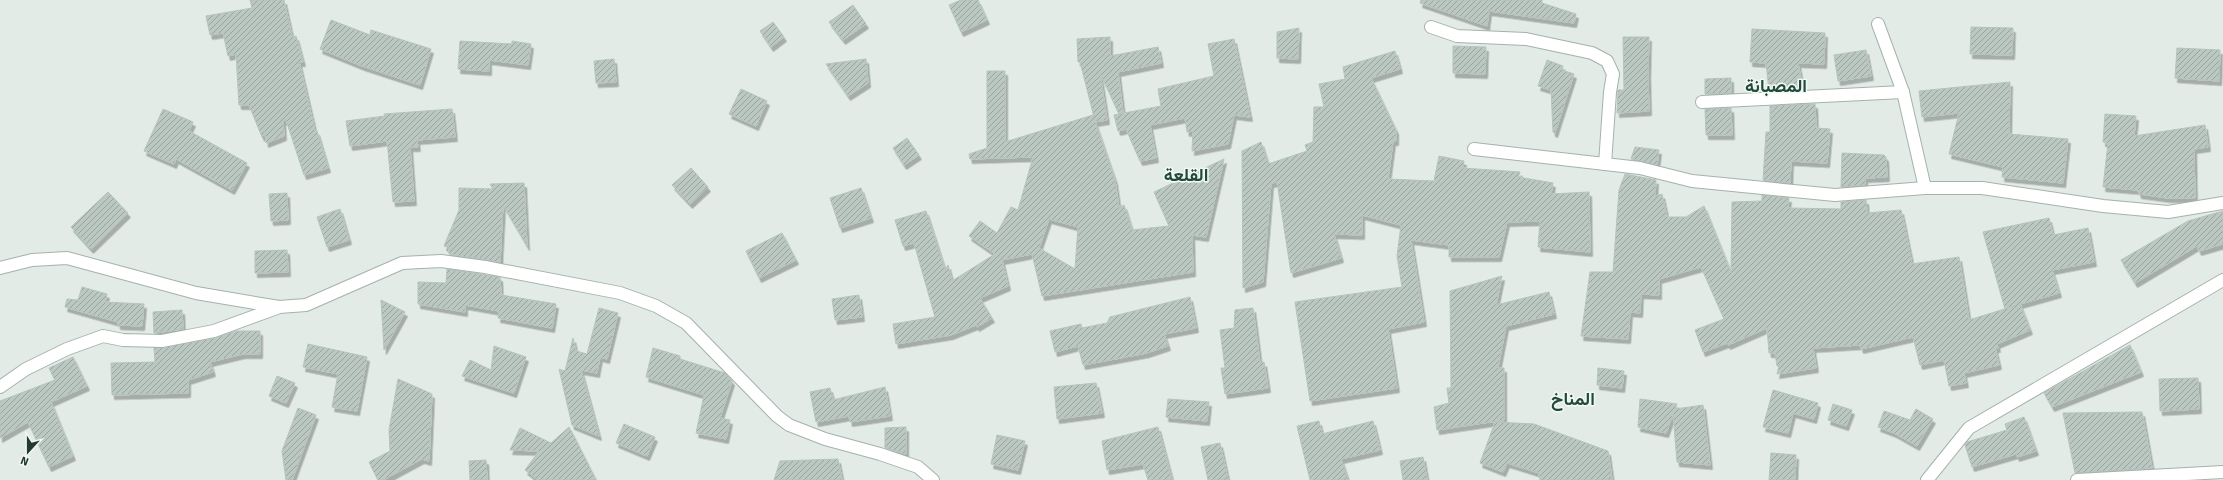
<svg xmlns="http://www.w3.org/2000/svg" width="2223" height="480" font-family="Signika,Vazirmatn,sans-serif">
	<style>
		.building { fill: url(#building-hatch); stroke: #b5c4bc; fill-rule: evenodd; filter: url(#shadow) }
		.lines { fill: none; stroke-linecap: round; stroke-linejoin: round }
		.minor-casing { stroke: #a5b2ac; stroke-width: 14 }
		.minor { stroke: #fff; stroke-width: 12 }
		.labels { text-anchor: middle; stroke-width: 3; stroke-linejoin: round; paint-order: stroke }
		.district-label { font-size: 18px; font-weight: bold; fill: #214a3c; stroke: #f2f8f4 }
	</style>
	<defs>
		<pattern id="building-hatch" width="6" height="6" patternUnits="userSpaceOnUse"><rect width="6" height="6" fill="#bac8c1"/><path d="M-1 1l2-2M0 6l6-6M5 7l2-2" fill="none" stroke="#97a39d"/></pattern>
		<filter id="shadow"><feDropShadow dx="2.5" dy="4.5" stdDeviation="0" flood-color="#0004"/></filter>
	</defs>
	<rect width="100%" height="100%" fill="#e2ebe6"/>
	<!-- building -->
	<g class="building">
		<polygon points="250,0 284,0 292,37 296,36 303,62 299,62 315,131 317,131 328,168 304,175 286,120 283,121 284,136 266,143 265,131 262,137 249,105 239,105 236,54 228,56 223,33 210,35 206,16 252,8"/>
		<polygon points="961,0 978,0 987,20 961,32 949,5"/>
		<polygon points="1421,0 1542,0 1542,3 1576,14 1574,23 1489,11 1487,26 1420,3"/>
		<polygon points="853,5 866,24 843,40 829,22"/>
		<polygon points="331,20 370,35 371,30 431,49 420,85 362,66 320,49"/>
		<polygon points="773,22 784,37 771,47 760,31"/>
		<polygon points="1971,27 2013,28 2012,55 1970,54"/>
		<polygon points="1299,28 1298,59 1277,58 1277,32"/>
		<polygon points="1752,29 1825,33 1824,64 1798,63 1803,89 1769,91 1766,63 1750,62"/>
		<path d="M 1110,37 L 1110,56 L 1158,47 L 1161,63 L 1118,72 L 1123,113 L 1119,114 L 1100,73 L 1107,120 L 1095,122 L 1115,180 L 1119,208 L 1124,205 L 1132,230 L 1169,226 L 1154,192 L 1224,159 L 1206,237 L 1192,235 L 1193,272 L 1042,296 L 1032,254 L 1002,260 L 1008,286 L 980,298 L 992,318 L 977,327 L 976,325 L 951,335 L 896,344 L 893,324 L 935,317 L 914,243 L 903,246 L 895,220 L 926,211 L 945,270 L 948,265 L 952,281 L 995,254 L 969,236 L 980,221 L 997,233 L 1011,207 L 1018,210 L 1033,157 L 970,159 L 969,154 L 987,148 L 987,71 L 1005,71 L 1005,142 L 1093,115 L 1094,117 L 1080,62 L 1078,62 L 1077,39 ZM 1049,219 L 1078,227 L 1075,269 L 1039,248 Z"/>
		<polygon points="1623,37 1649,37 1648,74 1649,111 1617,113 1618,90 1624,90"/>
		<polygon points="1234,39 1250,117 1234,115 1228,144 1192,151 1193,131 1187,132 1185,118 1150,125 1156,158 1140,161 1126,129 1118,131 1114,115 1161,106 1158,89 1214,76 1208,44"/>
		<polygon points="460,41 512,44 512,41 531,44 528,65 489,60 489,71 458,69"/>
		<polygon points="1453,46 1486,47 1485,74 1453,73"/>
		<polygon points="2177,48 2220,50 2219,81 2175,78"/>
		<polygon points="1866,50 1871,76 1838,81 1834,55"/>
		<polygon points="1395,51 1400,69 1371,78 1396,130 1396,141 1393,141 1388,179 1434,181 1439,156 1464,161 1463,168 1520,172 1518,177 1553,183 1551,194 1589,192 1590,252 1538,247 1540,221 1507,222 1499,257 1449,257 1449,245 1411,240 1424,322 1388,329 1397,388 1310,401 1295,302 1402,287 1397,256 1401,225 1362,215 1362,235 1334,234 1341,258 1291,273 1277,182 1271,183 1263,282 1243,288 1242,151 1261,142 1268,164 1307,151 1305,145 1313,142 1314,107 1324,107 1319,84 1345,79 1343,67"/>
		<polygon points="614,59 616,82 596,83 594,61"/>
		<polygon points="866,59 868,83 848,96 826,64"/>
		<polygon points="1547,60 1563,66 1562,70 1574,74 1555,133 1553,132 1551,90 1538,86"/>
		<polygon points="1731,78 1731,93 1705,94 1705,79"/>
		<polygon points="2010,82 2009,134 2068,139 2063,183 2002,177 2003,167 1949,154 1959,113 1922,117 1919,91"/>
		<polygon points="741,89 767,101 756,126 729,114"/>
		<polygon points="1815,104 1816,128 1830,129 1827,163 1791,161 1790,183 1763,180 1766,132 1770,132 1770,106"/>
		<polygon points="1731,108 1732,135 1706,135 1705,109"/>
		<polygon points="163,109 193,122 189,131 247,163 232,190 176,159 174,164 144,151"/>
		<polygon points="452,109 455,137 417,140 418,147 410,147 414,201 393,202 387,141 350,146 346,121 385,116 384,114"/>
		<polygon points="2105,114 2136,116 2134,136 2205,125 2208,147 2194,149 2195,198 2168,198 2139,194 2138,190 2103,187 2108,143 2103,142"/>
		<polygon points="907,138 919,155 904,165 893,148"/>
		<polygon points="1635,147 1659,150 1657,165 1631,159"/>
		<polygon points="1842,153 1884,155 1886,157 1887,177 1865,178 1865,185 1841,187"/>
		<polygon points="691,168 708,187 690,204 672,185"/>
		<polygon points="1625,174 1656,180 1655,196 1662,194 1667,217 1686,217 1704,206 1731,273 1732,202 1762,201 1762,195 1789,198 1788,208 1841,209 1841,202 1866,200 1867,213 1901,210 1912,264 1959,257 1969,320 2014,306 2005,309 1983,232 2049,218 2053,235 2088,228 2094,262 2052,270 2059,293 2020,304 2030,330 1997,344 1998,348 1995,348 1999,365 1964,373 1966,383 1949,386 1944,360 1920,365 1913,337 1861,349 1860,345 1813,348 1816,368 1777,374 1779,366 1777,366 1775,353 1769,353 1767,328 1728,345 1727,343 1703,352 1695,330 1724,319 1701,267 1659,279 1659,295 1641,294 1640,313 1630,312 1628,339 1581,336 1590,272 1613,272 1619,190"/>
		<polygon points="524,183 527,246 503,205 500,262 449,254 449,248 444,246 459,210 459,188 493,189 490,184"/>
		<polygon points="861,188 871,218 840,228 830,198"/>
		<polygon points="108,192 128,213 91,249 71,227"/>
		<polygon points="287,193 288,220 271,221 269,194"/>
		<polygon points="340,209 349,240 327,247 317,217"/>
		<polygon points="2223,211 2223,244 2199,251 2197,246 2135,283 2121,260 2188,221"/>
		<polygon points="782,233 796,260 759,278 746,251"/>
		<polygon points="287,250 288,272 255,273 255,251"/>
		<polygon points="447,269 500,277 501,295 556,304 552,328 498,318 499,311 465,305 465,312 418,304 418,282 446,283"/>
		<polygon points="1502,276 1496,305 1549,292 1554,314 1506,326 1498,368 1504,368 1504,420 1437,430 1434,407 1449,403 1447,388 1451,388 1450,291"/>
		<polygon points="82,287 107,294 105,302 144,304 142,326 118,325 118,322 65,307 67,299 78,300"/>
		<polygon points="859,295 862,317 835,320 832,299"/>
		<polygon points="1190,297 1196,328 1164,334 1168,346 1147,353 1083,365 1078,346 1055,352 1050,331 1081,324 1082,328 1107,323 1110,317"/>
		<polygon points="381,300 405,312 384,350"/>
		<polygon points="599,308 618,313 607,359 600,357 597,373 581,370 599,436 572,425 559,369 565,371 573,338 576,351 587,354"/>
		<polygon points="1253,308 1260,363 1264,362 1268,388 1225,394 1221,368 1225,368 1220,330 1234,328 1235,310"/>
		<polygon points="182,310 183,329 154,333 153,312"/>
		<polygon points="236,331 260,331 260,354 243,354 210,362 213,372 188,380 188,393 112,395 111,363 155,362 154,348 215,338"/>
		<polygon points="308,344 367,357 357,411 332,407 338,374 303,367"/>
		<polygon points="2130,345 2141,372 2052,407 2044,393"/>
		<polygon points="494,346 526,357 514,393 462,376 470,360 491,370"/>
		<polygon points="653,348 680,356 680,359 725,373 732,381 720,418 730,420 726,439 696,433 704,395 646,377"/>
		<polygon points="73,357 87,386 51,402 73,456 49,467 28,422 0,438 0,401 55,380 49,368"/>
		<polygon points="1598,368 1624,371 1622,388 1597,385"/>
		<polygon points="277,376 295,383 286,403 269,396"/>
		<polygon points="2198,378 2199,409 2160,411 2159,379"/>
		<polygon points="398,379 432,394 429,461 422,459 383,480 378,480 369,462 390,451 389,430"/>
		<polygon points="1096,383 1102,413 1057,419 1054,387"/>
		<polygon points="885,387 890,416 850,422 849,416 816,422 810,392 830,388 833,400"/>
		<polygon points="1773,390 1818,403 1814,419 1793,413 1788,433 1763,427"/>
		<polygon points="1168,399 1209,402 1207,421 1166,417"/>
		<polygon points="1640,399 1677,404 1675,409 1703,405 1710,465 1677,462 1673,414 1666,433 1638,427"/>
		<polygon points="1833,404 1852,410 1846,426 1828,420"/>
		<polygon points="298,408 316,415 292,480 286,480 282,451"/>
		<polygon points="1916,409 1933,419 1917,446 1894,433 1878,427 1884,411 1910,420"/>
		<polygon points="2142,412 2152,468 2075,473 2063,413"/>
		<polygon points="2024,417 2036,451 2017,457 2016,454 1972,467 1965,445 1967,442 2007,430 2005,424"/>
		<polygon points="1319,421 1322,434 1373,421 1380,450 1341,459 1348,480 1310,480 1297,426"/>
		<polygon points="1495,422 1534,424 1608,451 1612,480 1540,480 1539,473 1507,463 1503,472 1480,463"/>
		<polygon points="624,424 655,437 647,456 616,443"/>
		<polygon points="569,427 596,480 538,480 525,470 539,451 510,450 520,428 551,443"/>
		<polygon points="906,427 906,454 885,448 885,428"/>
		<polygon points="1158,427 1172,480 1148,480 1143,464 1107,470 1102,441"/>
		<polygon points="997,435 1025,441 1018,470 991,464"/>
		<polygon points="1220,443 1228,480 1208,480 1201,447"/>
		<polygon points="1771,453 1796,455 1795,480 1769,480"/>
		<polygon points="1423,457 1427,480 1403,480 1400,461"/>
		<polygon points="838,459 842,480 774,480 780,461"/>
		<polygon points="486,460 487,480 470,480 469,461"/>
	</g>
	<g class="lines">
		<defs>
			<g id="minor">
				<polyline points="1878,24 1903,92 1925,188"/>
				<polyline points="1431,27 1457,36 1526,39 1592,53 1607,61 1613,74 1610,92 1605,164"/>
				<polyline points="1702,102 1903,92"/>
				<polyline points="1474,149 1640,168 1692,181 1835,195 1925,188 1982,188 2103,206 2168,212 2223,203"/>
				<polyline points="0,268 32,260 67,258 196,293 279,307 306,305 402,263 441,261 485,267 620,293 656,306 686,323 777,416 789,425 825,439 880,454 918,467 933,480"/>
				<polyline points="0,387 26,369 67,349 103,336 123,340 162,341 214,331 277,308"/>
				<polyline points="1927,480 1969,428 2223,280"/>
				<polyline points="2077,480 2223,472"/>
			</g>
		</defs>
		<!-- minor casing -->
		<use href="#minor" class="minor-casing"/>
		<!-- minor -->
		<use href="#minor" class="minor"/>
	</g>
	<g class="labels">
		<!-- district labels -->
		<g class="district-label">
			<text x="1776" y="92">المصبانة</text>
			<text x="1186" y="181">القلعة</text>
			<text x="1573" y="405">المناخ</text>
		</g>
	</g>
	<!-- north arrow -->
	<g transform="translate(28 452) rotate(201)" stroke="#f2f8f4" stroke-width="3" paint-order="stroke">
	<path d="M0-3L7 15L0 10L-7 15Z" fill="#233a32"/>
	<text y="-6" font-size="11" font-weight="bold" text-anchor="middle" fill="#233a32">N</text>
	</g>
</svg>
